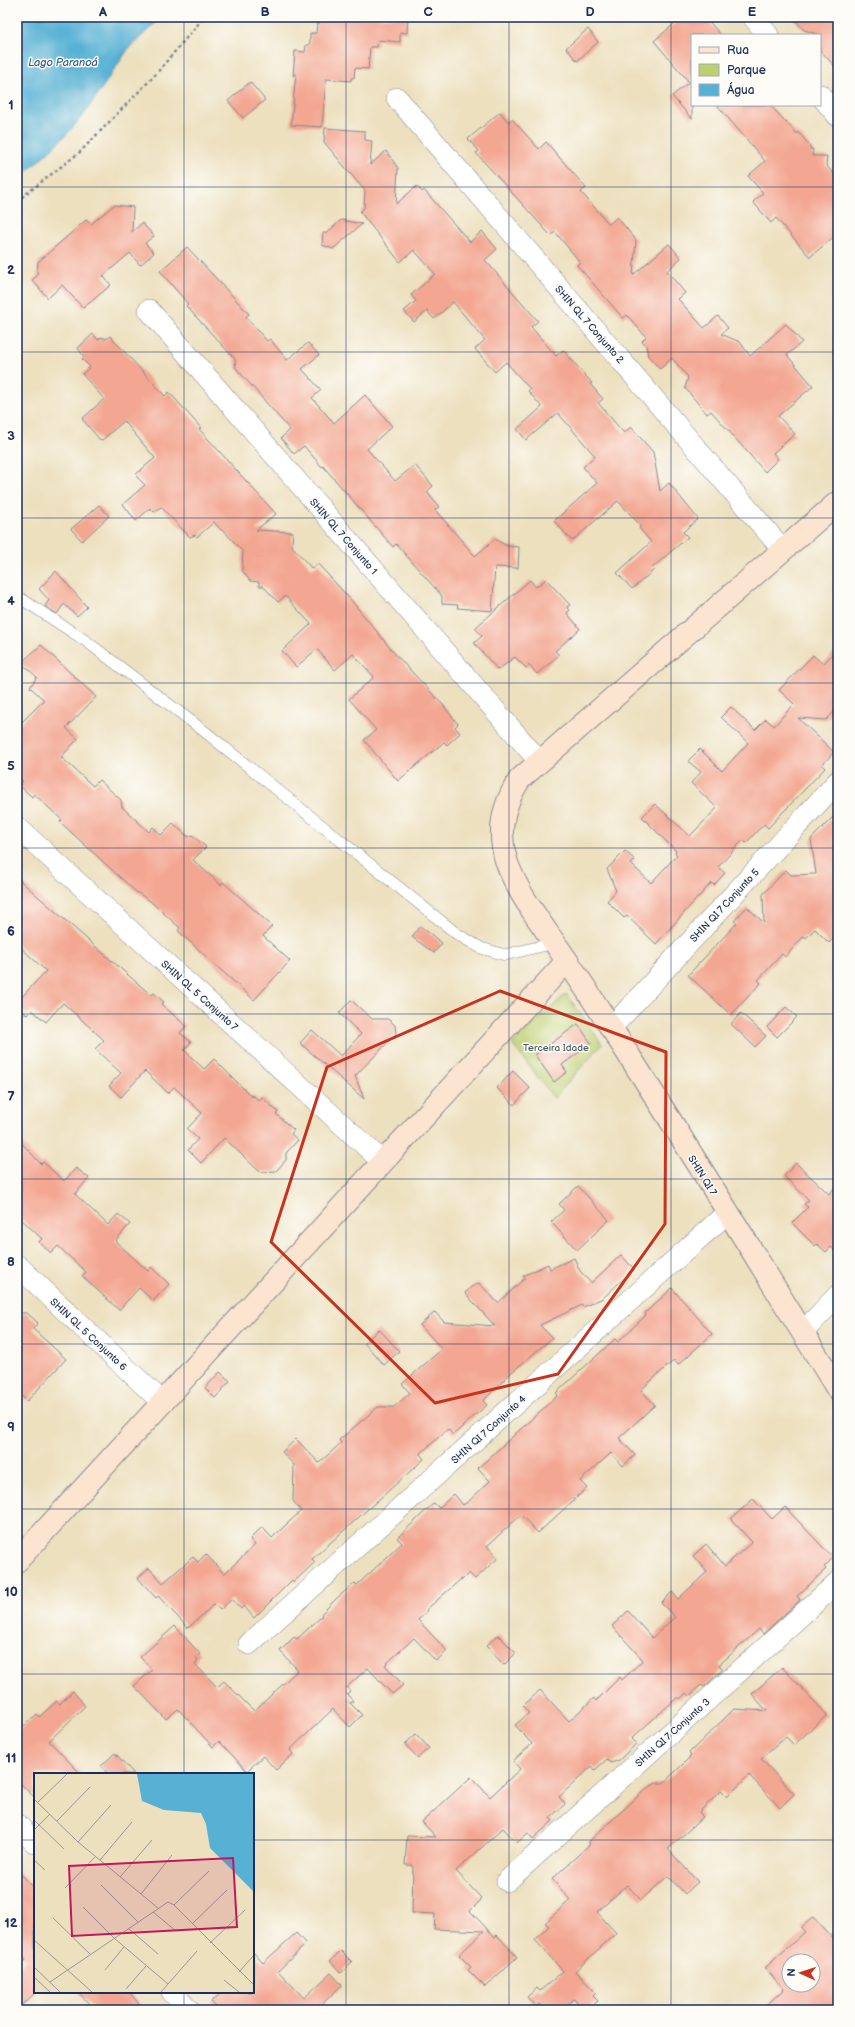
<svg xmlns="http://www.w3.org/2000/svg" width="855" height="2027" font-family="'Balsamiq Sans',sans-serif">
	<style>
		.green { fill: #becf71; stroke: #6c7f68 }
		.water { fill: #57b1d4; stroke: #397099 }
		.building { fill: #f3a691; fill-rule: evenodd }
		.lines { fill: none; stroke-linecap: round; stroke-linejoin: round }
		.lane-casing { stroke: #84888e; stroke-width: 12 }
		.street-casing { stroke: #84888e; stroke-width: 22 }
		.secondary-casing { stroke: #84888e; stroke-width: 24 }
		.path { stroke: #84888e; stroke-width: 2.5; stroke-dasharray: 3 3; stroke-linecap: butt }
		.lane { stroke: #fff; stroke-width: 11 }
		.street { stroke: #fff; stroke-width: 21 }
		.secondary { stroke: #fce5d0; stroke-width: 22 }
		.marked { fill: none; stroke: #c8321e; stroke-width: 3; stroke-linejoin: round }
		.grid { fill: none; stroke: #1b2f5e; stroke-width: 1; stroke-opacity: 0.55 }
		.labels { text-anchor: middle; stroke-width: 3; stroke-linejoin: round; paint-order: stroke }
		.street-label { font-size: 10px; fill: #1b2f5e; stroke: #fdfcf7 }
		.park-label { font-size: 10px; fill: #4c5f64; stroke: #fdfcf7 }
		.water-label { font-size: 11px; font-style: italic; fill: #305c87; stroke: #fdfcf7 }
		.inset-road { fill: none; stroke: #999998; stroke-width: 1 }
		.view { fill: #c2185b; fill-opacity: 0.15; stroke: #c2185b; stroke-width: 2 }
		.inset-edge { fill: none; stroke: #1b2f5e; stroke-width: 2 }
		.neatline { fill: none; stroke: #1b2f5e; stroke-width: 1.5 }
		.grid-label { font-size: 13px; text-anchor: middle; font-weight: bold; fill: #1b2f5e }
	</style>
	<rect width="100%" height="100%" fill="#fdfcf7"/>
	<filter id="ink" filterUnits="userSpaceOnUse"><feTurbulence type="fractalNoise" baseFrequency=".025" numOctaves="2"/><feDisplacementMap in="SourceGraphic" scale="8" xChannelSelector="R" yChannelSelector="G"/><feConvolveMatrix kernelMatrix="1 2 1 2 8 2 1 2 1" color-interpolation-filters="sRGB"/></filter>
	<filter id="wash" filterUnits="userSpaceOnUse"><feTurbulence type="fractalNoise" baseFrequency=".012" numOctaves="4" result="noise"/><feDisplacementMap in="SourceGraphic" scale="16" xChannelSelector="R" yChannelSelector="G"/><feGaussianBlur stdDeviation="0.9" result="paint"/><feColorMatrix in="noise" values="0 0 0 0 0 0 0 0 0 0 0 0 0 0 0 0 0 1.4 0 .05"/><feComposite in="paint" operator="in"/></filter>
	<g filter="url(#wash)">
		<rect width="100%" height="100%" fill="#ede0bf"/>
		<!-- green -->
		<polygon class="green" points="566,994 602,1044 554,1098 512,1044"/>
		<!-- water -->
		<polygon class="water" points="17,17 162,17 129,48 85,113 67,134 17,181"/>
		<g id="blocks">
			<!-- building -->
			<g class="building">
				<polygon points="408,17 407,33 400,32 400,42 378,40 377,47 370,47 368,69 355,68 354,78 351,78 351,81 326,79 322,127 291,125 296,74 293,76 295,51 305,52 306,45 309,45 310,42 310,33 316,33 317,24 319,24 320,18"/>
				<polygon points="682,17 705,17 721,35 692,35 692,119 672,96 689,82 654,41"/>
				<polygon points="792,17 838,17 838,70 820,50 820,35 804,30"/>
				<polygon points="588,29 598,42 577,61 566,48"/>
				<polygon points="250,82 265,100 243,118 228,101"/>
				<polygon points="717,105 770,105 797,134 798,132 810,146 810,149 813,149 812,156 827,156 826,165 838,179 838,233 810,257 776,218 771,223 753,202 763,193 748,176 765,161"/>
				<polygon points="500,112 508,122 512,119 539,149 546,142 586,188 581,192 609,224 617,217 636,240 633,275 669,244 681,258 667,271 685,293 678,299 704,328 718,316 728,328 721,334 740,342 750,356 786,324 802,342 787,355 813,386 778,416 795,434 773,453 778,459 765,472 711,411 707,414 685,388 688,377 672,358 660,369 648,356 646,345 642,341 646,337 627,315 623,318 577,265 580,262 555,232 551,236 476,153 479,151 468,139"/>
				<polygon points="325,128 365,131 365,140 372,141 370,165 386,151 398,168 396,204 417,186 422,192 424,190 470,242 482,231 497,249 485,260 538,321 531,327 556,356 563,350 592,383 590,384 603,399 598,403 624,433 631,427 653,452 660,491 669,483 698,519 683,532 688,537 652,568 654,570 632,589 617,573 651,542 639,528 641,526 618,501 572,541 554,521 597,483 583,467 595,456 558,413 526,440 517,429 542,407 528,391 530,389 506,362 495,372 475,349 485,340 453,302 434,319 427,311 414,322 404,311 416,301 411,295 435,274 414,250 400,262 360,212 364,208 365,191 324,142"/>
				<polygon points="114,205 133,207 132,232 142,223 154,236 145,243 154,253 140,265 130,253 103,276 111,285 83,308 62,285 48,298 32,280 37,276 38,262 86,220 91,224"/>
				<polygon points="341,220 362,224 333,249 322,245 323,233 327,233"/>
				<polygon points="187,247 249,314 246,317 267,341 270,339 287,360 308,343 319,355 302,369 321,390 312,398 334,423 365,395 392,426 367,449 395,481 415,465 433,486 427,492 439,507 435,510 475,556 495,539 507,546 519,547 518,568 495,567 492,611 457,608 458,605 442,604 442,596 396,544 393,547 323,466 322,467 304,446 294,454 281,438 290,430 236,368 235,359 186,306 188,304 160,271"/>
				<polygon points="93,334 98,340 101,337 106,339 110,336 165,396 169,392 201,428 199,429 276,514 256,530 293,532 292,546 312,569 318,564 351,600 395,654 443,705 458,724 455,727 460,733 447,745 444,742 398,781 364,740 376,730 349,699 374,677 353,654 335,670 317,649 296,667 282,651 311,624 285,596 278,602 263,586 259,586 259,582 250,581 242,570 243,552 224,531 221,530 214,522 197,537 195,535 190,537 161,507 154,512 150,508 136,521 123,504 145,485 135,475 155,458 124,421 101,441 82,419 104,399 82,374 90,367 82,359 84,357 78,348"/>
				<polygon points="99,505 109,516 82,541 71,529"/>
				<polygon points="56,571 87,607 77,616 64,604 57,614 45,606 49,600 39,589"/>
				<polygon points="546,579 570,605 567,607 570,610 567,613 580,629 555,651 559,655 537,674 529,665 526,668 515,657 498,670 474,643 482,636 475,628 530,580 536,587"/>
				<polygon points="41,645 96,697 66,728 78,739 61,757 93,786 99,780 121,800 122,807 149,832 153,827 161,835 173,823 188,837 192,835 206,847 193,860 221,885 223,882 272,926 263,936 290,961 254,1000 178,931 180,928 150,901 135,891 60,822 62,820 34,794 32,797 19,785 23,781 17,776 17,727 44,700 30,687 37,677 21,663"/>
				<polygon points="838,648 838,708 826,720 798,718 834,752 822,765 825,768 768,828 764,824 746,843 743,840 718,867 725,873 714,885 711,883 656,944 627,916 624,918 607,901 616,891 607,869 625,851 635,860 631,864 651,883 677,855 675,853 676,851 642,817 655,804 690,836 717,808 691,783 701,772 688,761 700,749 722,771 748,743 721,717 731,707 755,730 766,719 774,726 794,704 779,690 813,655 823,664"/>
				<polygon points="838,812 838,934 829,943 815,929 806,938 804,936 785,957 782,954 758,980 761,983 731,1015 688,975 737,923 734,921 747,907 764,923 763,894 786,870 791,875 816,874 811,839"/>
				<polygon points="17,878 151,995 154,993 164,1002 161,1004 186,1026 180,1033 191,1042 184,1050 204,1069 214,1059 252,1097 253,1095 259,1101 262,1097 278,1112 276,1114 294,1130 291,1134 298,1140 286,1153 286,1160 276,1171 260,1172 224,1138 201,1163 188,1150 198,1139 187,1129 202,1113 174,1087 168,1093 145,1071 121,1097 109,1086 121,1073 95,1049 104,1040 63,1003 46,1022 32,1010 27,1015 17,1006 17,1002 46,971 17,944"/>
				<polygon points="420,926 442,943 434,953 412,937"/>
				<polygon points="351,1000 372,1019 388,1019 395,1025 396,1034 355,1076 364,1099 300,1043 312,1030 341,1056 361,1034 339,1013"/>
				<polygon points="786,1007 797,1017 777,1037 767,1027"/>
				<polygon points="741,1013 766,1036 755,1047 731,1024"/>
				<polygon points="578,1024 591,1043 562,1065 567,1072 554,1082 535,1055"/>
				<polygon points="513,1071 530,1088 514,1105 497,1088"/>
				<polygon points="17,1138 41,1164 43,1162 64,1181 76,1168 89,1178 75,1194 108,1225 118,1214 130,1224 115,1241 148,1271 151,1267 169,1284 153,1301 139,1288 119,1310 82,1276 86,1272 58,1246 51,1253 39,1242 42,1239 17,1215"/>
				<polygon points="796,1163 829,1194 838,1184 838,1254 831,1247 826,1252 817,1244 815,1246 792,1223 808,1207 804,1204 809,1200 784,1176"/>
				<polygon points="578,1186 609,1220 577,1250 551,1222 564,1210 559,1204"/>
				<polygon points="621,1255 634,1269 603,1298 583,1307 582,1305 540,1325 552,1338 511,1373 483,1401 487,1405 453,1435 448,1429 420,1454 424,1459 312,1559 315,1562 294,1582 292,1580 254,1618 244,1606 241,1609 232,1599 220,1610 214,1604 188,1628 158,1596 156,1598 138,1578 149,1568 163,1583 193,1557 198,1562 206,1554 224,1574 255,1545 250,1539 262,1527 272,1538 275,1535 301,1511 293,1501 294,1465 282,1452 296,1439 319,1463 341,1443 339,1440 378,1407 394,1407 410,1393 402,1384 442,1349 420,1325 435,1312 444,1322 495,1326 465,1293 471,1287 479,1283 498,1303 525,1278 523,1276 548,1264 550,1269 574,1258 580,1271 591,1283"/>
				<polygon points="672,1288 712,1334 678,1365 674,1360 641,1390 655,1405 619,1438 635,1455 623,1466 611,1453 580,1481 587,1488 538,1533 521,1515 487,1546 498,1558 475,1579 469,1573 462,1580 461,1579 426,1610 428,1611 418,1620 447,1651 436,1661 414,1638 385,1665 403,1685 392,1694 368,1668 347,1687 350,1691 347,1694 353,1701 350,1703 362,1715 350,1727 333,1709 290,1750 293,1754 276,1770 263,1756 247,1771 219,1741 213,1747 178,1709 166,1719 134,1686 152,1670 140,1657 175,1626 200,1654 196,1658 198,1660 195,1664 217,1687 224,1681 254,1711 298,1670 280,1651 294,1637 297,1639 322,1616 321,1614 337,1598 355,1583 357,1585 402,1543 397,1538 434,1503 439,1508 454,1494 463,1505 469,1501 490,1481 478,1468 558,1395 556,1393 615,1339 618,1342 646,1315 645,1313"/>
				<polygon points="17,1313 27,1313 38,1323 33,1329 66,1359 27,1401 17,1392"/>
				<polygon points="379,1329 399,1351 384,1365 364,1343"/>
				<polygon points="220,1372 230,1381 215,1398 205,1388"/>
				<polygon points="753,1499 772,1519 785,1507 833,1558 824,1567 826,1569 797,1596 800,1600 763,1634 759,1629 719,1665 723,1669 704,1687 701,1685 689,1696 686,1693 680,1699 678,1697 631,1739 636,1744 619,1760 611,1763 607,1759 595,1770 592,1766 559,1797 565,1804 550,1818 553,1821 533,1839 528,1833 517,1843 503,1828 456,1871 482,1899 470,1911 495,1937 497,1935 517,1957 485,1987 468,1970 471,1967 459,1955 484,1931 434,1929 435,1914 412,1913 413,1865 405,1865 407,1836 436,1837 422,1822 471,1777 490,1797 520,1769 513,1761 532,1744 515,1725 529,1713 523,1706 540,1690 569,1721 594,1698 596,1701 620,1677 622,1680 643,1660 612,1626 628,1611 652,1638 675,1617 661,1603 672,1592 678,1599 707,1572 693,1556 706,1544 725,1566 752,1542 731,1519"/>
				<polygon points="498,1635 516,1653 504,1665 486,1646"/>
				<polygon points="782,1667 827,1715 794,1745 786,1737 761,1759 794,1794 780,1808 749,1775 727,1797 721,1791 699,1812 703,1817 668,1849 698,1882 685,1894 668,1876 641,1900 627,1885 597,1912 616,1933 575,1971 596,1993 593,1996 598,2001 587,2010 584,2010 574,1999 562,2010 545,2010 539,2004 536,2007 527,1997 537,1988 540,1991 563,1971 535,1940 549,1926 545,1923 570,1900 552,1879 590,1844 588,1842 647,1788 656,1783 663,1783 674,1773 691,1756 689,1753 734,1709 767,1711 752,1694"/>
				<polygon points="73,1691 85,1706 49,1741 81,1774 35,1774 35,1798 17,1780 17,1732 37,1714 39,1717 57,1701 60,1704"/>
				<polygon points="416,1734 429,1748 418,1758 405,1744"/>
				<polygon points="115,1753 134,1774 108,1774 101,1766"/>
				<polygon points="17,1870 35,1889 35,1993 17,2010 17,1968 26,1960 17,1951"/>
				<path d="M 813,1917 L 838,1944 L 838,2010 L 761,2010 L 784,1989 L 765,1968 L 805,1932 L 801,1928 ZM 789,1961 L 813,1961 L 813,1985 L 789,1985 Z"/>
				<polygon points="296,1933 306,1944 278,1971 304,1998 331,1973 342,1985 316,2010 219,2010 211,2002 222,1992 253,1992 253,1952 263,1963"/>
				<polygon points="341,1951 352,1962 341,1973 330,1961"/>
				<polygon points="78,1992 129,1992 144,2010 95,2010"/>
			</g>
		</g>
	</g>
	<g filter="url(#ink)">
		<use href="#blocks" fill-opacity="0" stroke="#84888e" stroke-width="1"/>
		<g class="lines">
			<defs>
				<polyline id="lane" points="17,596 86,641 204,731 457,934 481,948 505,955 554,943"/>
				<g id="street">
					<polyline points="753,17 768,35"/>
					<polyline points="820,95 838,116"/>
					<polyline points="397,98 783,550"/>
					<polyline points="149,310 539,761"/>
					<polyline points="17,827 383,1162"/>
					<polyline points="611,1028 838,781"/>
					<polyline points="17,1265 162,1402"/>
					<polyline points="803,1332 838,1295"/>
					<polyline points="249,1644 727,1213"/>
					<polyline points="17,1824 35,1843"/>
					<polyline points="507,1881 838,1582"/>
					<polyline points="172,1992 189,2010"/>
				</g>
				<g id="secondary">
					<path d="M 838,502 L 520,779 C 503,804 497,830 506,860 C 517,893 541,923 561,952 C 578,976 594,1002 610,1026 C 688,1146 763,1268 838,1390"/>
					<polyline points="17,1561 567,961"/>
				</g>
			</defs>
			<!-- lane casing -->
			<use href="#lane" class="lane-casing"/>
			<!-- street casing -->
			<use href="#street" class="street-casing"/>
			<!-- secondary casing -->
			<use href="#secondary" class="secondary-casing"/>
			<!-- path -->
			<polyline class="path" points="17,201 80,152 155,75 204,17"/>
			<!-- lane -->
			<use href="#lane" class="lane"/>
			<!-- street -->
			<use href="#street" class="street"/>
			<!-- secondary -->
			<use href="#secondary" class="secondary"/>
		</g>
	</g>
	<!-- marked area -->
	<path class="marked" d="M 500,991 L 666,1052 L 665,1224 L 558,1374 L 435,1403 L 271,1242 L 327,1067 Z"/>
	<!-- grid -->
	<path class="grid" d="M 184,17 L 184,1774M 346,17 L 346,2010M 509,17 L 509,2010M 671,17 L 671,2010M 17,187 L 838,187M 17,352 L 838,352M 17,518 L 838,518M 17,683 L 838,683M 17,848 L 838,848M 17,1014 L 838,1014M 17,1179 L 838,1179M 17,1344 L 838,1344M 17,1509 L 838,1509M 17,1674 L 838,1674M 17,1840 L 35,1840M 253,1840 L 838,1840M 184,1992 L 184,2010"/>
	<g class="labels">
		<!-- street labels -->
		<g class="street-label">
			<text transform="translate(590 324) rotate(49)" y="4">SHIN QL 7 Conjunto 2</text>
			<text transform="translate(344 536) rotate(49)" y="4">SHIN QL 7 Conjunto 1</text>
			<text transform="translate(724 905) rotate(-47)" y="4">SHIN QI 7 Conjunto 5</text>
			<text transform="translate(200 995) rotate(42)" y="4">SHIN QL 5 Conjunto 7</text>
			<text transform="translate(703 1175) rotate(58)" y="4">SHIN QI 7</text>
			<text transform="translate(89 1334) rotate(43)" y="4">SHIN QL 5 Conjunto 6</text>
			<text transform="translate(488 1429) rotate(-42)" y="4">SHIN QI 7 Conjunto 4</text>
			<text transform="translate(672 1732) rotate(-42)" y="4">SHIN QI 7 Conjunto 3</text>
		</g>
		<!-- park labels -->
		<g class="park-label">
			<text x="556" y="1051">Terceira Idade</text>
		</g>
		<!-- water labels -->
		<g class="water-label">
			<text x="63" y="66">Lago Paranoá</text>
		</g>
	</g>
	<!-- overview -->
	<g transform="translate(34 1773)">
		<rect width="220" height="220" fill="#ede0bf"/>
		<path d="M 103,1 L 220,1 L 220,119 L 176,75 L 172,51 L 167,40 L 130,37 L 108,28 Z" fill="#57b1d4"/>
		<path class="inset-road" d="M 0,26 L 44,69 L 124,135M 4,29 L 33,1M 0,47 L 30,76M 23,48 L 56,14M 0,57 L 16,41M 44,69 L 77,32M 0,87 L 11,97M 66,87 L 98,49M 86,104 L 118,67M 67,112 L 104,149M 31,115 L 61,84M 107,121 L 138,82M 140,132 L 175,98M 49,134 L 80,165 L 134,211M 119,139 L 142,158M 19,145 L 57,182M 158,151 L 193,117M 95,156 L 124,181M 0,167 L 58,219M 176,170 L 211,137M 0,194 L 26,219M 71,197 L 90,174M 205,199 L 220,182M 0,204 L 16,219M 190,207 L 205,219M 16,209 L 134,129 L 140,132 L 220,212M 92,216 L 112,193M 127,219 L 163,178"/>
		<path class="view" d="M 199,85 L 203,154 L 38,163 L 35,93 Z"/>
		<rect width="220" height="220" class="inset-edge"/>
	</g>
	<!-- margin -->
	<rect width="855" height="2027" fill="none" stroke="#fdfcf7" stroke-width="44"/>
	<!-- legend -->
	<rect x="691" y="34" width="130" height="72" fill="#fdfcf7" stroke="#a3aaba"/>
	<rect x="699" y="47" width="20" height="6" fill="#fce5d0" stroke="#a3aaba"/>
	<text x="727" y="54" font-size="12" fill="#1b2f5e">Rua</text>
	<rect x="699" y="64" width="20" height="12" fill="#becf71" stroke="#a3aaba"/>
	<text x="727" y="74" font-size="12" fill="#1b2f5e">Parque</text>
	<rect x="699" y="84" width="20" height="12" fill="#57b1d4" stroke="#a3aaba"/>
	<text x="727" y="94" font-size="12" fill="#1b2f5e">Água</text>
	<!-- north arrow -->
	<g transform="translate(801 1973) rotate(273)"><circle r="19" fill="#fdfcf7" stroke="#a3aaba"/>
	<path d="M0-3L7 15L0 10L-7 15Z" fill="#c8321e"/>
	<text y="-6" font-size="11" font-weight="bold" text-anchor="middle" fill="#1b2f5e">N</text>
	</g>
	<rect x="22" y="22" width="811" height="1983" class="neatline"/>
	<g class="grid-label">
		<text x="103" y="16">A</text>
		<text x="265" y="16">B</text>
		<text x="428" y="16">C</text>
		<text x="590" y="16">D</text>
		<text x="752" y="16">E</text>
		<text x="11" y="109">1</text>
		<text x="11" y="274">2</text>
		<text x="11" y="440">3</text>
		<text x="11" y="605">4</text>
		<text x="11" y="770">5</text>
		<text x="11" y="935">6</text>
		<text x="11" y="1101">7</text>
		<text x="11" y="1266">8</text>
		<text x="11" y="1431">9</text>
		<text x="11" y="1596">10</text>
		<text x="11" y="1762">11</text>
		<text x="11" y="1927">12</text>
	</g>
</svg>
